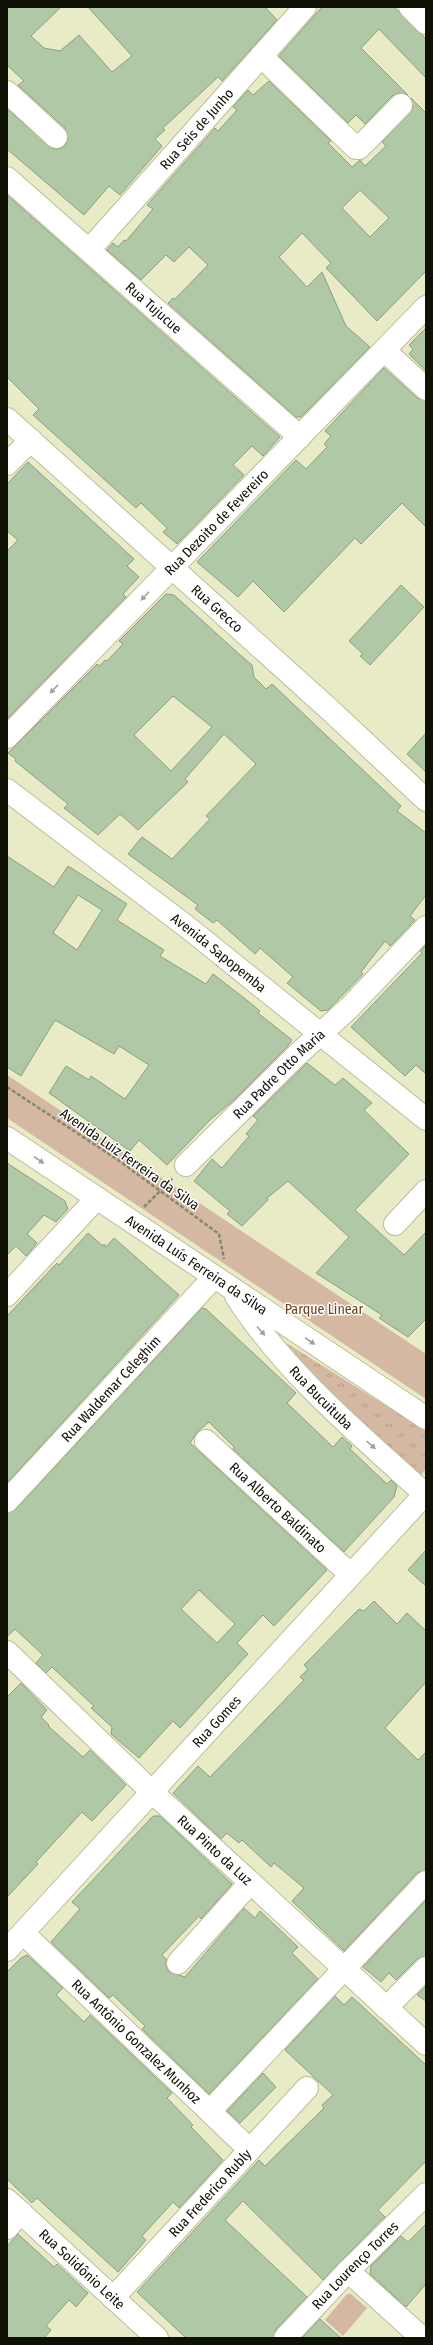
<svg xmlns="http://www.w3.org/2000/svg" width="433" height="2345" font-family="'Fira Sans Condensed',sans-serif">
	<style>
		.grass { fill: url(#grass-tufts) }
		.park { fill: #d5b8a1 }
		.building { fill: #b0c8a6; stroke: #8aa082; fill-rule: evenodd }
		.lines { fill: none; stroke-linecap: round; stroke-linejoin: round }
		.minor-casing { stroke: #bbbe9a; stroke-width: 24 }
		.major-casing { stroke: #bbbe9a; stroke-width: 24 }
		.path { stroke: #86886e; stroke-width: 2.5; stroke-dasharray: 4 2; stroke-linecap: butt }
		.minor { stroke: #fff; stroke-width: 22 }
		.major { stroke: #fff; stroke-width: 22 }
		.oneway { fill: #9fa09b }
		.labels { text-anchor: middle; stroke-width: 3; stroke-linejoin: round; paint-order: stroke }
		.street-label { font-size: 14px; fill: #101105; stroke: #fff }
		.park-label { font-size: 14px; fill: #6e4217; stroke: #fff }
	</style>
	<defs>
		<pattern id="grass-tufts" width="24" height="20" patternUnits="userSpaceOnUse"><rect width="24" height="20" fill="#d5b8a1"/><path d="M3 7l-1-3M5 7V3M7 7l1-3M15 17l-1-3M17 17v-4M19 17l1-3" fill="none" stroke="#b69d89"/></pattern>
	</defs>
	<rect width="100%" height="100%" fill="#e8ebc5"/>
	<!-- grass -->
	<polygon class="grass" points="288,1344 426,1431 426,1469 417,1480 283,1348"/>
	<!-- park -->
	<g class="park">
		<polygon points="7,1075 426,1354 426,1399 7,1118"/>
		<polygon points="347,2294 351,2294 367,2308 343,2336 325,2320"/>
	</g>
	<!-- building -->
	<g class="building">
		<polygon points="7,7 61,7 31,36 44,48 60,51 79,35 112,72 132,56 88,7 265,7 277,20 222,81 218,77 163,128 165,130 155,139 162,146 120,195 109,186 84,215 7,149 7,109 53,149 59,149 65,146 68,139 65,128 18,85 24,81 7,65"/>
		<polygon points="322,7 394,7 426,39 426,78 379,29 361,48 408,95 398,93 392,96 365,124 356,115 348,123 279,56"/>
		<path d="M 269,81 L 331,141 L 328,143 L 352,167 L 360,160 L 365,166 L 386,146 L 382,142 L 413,108 L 411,98 L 426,113 L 426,271 L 377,321 L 326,268 L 331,263 L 302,233 L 279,257 L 307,287 L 322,272 L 346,326 L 370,347 L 301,417 L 296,417 L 168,303 L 173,298 L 175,299 L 208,265 L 189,247 L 174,262 L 166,255 L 141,280 L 107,250 L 113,243 L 118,247 L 124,240 L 126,241 L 153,209 L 147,205 L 215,128 L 218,131 L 237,110 L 233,107 L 248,90 L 253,95 ZM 360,190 L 389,218 L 370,237 L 342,208 Z"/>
		<polygon points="7,195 280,437 263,456 252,446 233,465 244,475 177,544 163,532 167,528 141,503 136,508 33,415 39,409 7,377"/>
		<polygon points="426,328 426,371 409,354 413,349 409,345"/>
		<polygon points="384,368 417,398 426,401 426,527 402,503 361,544 355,538 284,612 253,581 238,597 197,562 296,460 306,469 327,447 324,444 331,436 325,431"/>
		<polygon points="28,462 134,559 127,566 139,577 123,594 126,597 7,719 7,551 18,540 7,531 7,484"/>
		<polygon points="401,585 424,607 370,665 360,656 363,654 349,641"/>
		<path d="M 166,594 L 174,595 L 239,654 L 252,665 L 254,677 L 266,689 L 272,684 L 401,806 L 397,811 L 426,833 L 426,895 L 410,916 L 415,920 L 390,946 L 385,941 L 361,972 L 363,974 L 328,1010 L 321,1011 L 287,983 L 293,977 L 260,948 L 255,954 L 217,920 L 213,923 L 195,909 L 198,905 L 128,854 L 142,837 L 172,859 L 210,819 L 206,816 L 256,764 L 224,734 L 185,779 L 188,782 L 138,830 L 120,814 L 98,835 L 64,808 L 68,804 L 15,761 L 16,759 L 8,753 L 97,664 L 100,666 L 105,660 L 107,661 L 123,644 L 119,641 ZM 173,696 L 212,727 L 171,771 L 134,735 Z"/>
		<polygon points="426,733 426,772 407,754"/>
		<path d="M 7,856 L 54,887 L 68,866 L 90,880 L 127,904 L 117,920 L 164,950 L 160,956 L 206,984 L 213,974 L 248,1001 L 260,1011 L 258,1013 L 292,1040 L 287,1047 L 234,1100 L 210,1120 L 167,1165 L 139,1140 L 130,1151 L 49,1093 L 66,1066 L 89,1080 L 91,1076 L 125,1099 L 149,1065 L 119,1046 L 114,1054 L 55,1020 L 21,1076 L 7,1067 ZM 78,895 L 102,910 L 77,950 L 53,933 Z"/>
		<polygon points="426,945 426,1074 416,1065 405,1076 351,1027 422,953 420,951"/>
		<polygon points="307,1063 335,1085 343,1078 372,1103 364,1110 409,1154 355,1210 404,1255 426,1232 426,1319 408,1337 379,1318 382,1315 316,1273 349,1237 288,1181 267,1198 268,1200 242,1226 227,1214 230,1211 194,1181 212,1159 222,1168 249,1136 246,1134 258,1120 253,1116"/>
		<polygon points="7,1163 65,1201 68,1209 56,1222 44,1215 27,1234 37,1243 26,1256 16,1246 7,1255"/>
		<polygon points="88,1233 103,1246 104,1244 106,1247 114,1238 179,1295 7,1483 7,1316 57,1263 59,1265"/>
		<path d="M 202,1308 L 206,1309 L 296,1393 L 287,1403 L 333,1447 L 342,1437 L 352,1446 L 350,1449 L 387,1484 L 391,1480 L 397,1486 L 394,1497 L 344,1552 L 233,1449 L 234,1447 L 209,1422 L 197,1432 L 190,1443 L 327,1570 L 274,1626 L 263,1615 L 237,1643 L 248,1654 L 180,1728 L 173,1721 L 139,1758 L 111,1734 L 112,1727 L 91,1708 L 94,1706 L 52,1667 L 46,1673 L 36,1663 L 43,1655 L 15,1629 L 7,1637 L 7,1513 L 16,1509 ZM 199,1590 L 235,1624 L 217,1643 L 181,1609 Z"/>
		<polygon points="426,1550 426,1586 408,1570"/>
		<polygon points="374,1601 397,1624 407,1613 426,1631 426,1682 385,1728 418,1760 426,1752 426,1870 417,1873 344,1951 292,1901 304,1888 274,1863 271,1867 242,1840 239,1843 227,1833 221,1839 173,1793 198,1766 210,1777 304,1680 300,1677 308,1669 304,1665 359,1609 364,1611"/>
		<polygon points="21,1683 47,1710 41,1717 49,1725 48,1726 83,1757 90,1750 126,1785 92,1821 82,1812 36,1862 38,1864 7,1897 7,1697"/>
		<polygon points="153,1816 160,1816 232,1884 201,1919 199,1916 162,1955 166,1959 166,1966 169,1972 185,1977 244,1908 255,1918 260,1911 298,1947 292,1953 318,1979 209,2094 142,2029 145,2026 113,1995 109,1998 51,1942 80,1909 72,1902"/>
		<polygon points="426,1900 426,1956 417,1959 396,1980 389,1973 381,1982 363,1967"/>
		<polygon points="27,1955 63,1988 56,1995 84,2022 90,2015 172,2093 167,2098 193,2125 191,2127 223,2160 179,2208 173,2202 142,2236 146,2240 118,2272 37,2198 32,2203 7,2179 7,1972 21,1958"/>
		<polygon points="426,1986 426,2001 417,1995"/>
		<polygon points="335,1996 344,2005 352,1997 426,2065 426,2161 378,2210 385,2217 382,2219 323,2280 243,2201 225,2220 307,2297 276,2329 273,2338 186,2338 137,2292 259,2160 265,2166 324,2108 322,2105 333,2095 285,2050"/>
		<polygon points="263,2073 276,2087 240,2123 227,2111"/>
		<polygon points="426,2224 426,2284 406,2307 370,2274 371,2266 401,2236 408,2242"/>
		<polygon points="18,2234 54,2267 57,2264 88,2293 76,2307 69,2300 46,2326 51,2330 44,2338 7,2338 7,2246"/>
		<polygon points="320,2319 321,2320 341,2338 302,2338"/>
	</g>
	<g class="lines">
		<defs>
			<g id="minor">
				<polyline points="410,7 426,23"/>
				<polyline points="261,56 356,148 359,148 401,105"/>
				<polyline points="7,92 56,137"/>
				<path id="s1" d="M 7,178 L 300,437"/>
				<path id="s2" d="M 89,250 L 305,7"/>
				<polyline points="384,350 426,389"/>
				<path id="s3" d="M 7,419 L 330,710 L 426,800"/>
				<polyline points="7,464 31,440"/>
				<path id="s4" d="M 7,737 L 426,307"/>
				<path id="s5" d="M 7,1138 L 426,1418"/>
				<path id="s6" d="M 186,1165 L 298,1054 L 349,1008 L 426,927"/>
				<polyline points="395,1224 426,1191"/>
				<polyline points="7,1295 97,1198"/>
				<path id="s7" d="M 236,1296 C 285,1373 359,1434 426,1495"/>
				<path id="s8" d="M 206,1441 L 350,1574"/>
				<path id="s9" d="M 7,1501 L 214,1277"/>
				<path id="s10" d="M 7,1652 L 152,1792 L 426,2044"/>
				<path id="s11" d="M 23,1933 L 250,2150"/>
				<path id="s12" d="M 7,1950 L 426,1493"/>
				<polyline points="178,1963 250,1883"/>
				<polyline points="386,2008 426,1968"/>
				<polyline points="210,2111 426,1882"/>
				<polyline points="7,2228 21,2212"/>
				<polyline points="348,2271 422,2338"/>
				<path id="s13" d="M 113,2298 L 307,2088"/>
				<path id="s14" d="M 285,2338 L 348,2271 L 426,2194"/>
			</g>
			<g id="major">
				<path id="s15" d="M 7,790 L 191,930 L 426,1119"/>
				<path id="s16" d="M 7,2200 L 157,2338"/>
			</g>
		</defs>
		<!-- minor casing -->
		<use href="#minor" class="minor-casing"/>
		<!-- major casing -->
		<use href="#major" class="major-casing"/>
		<!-- path -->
		<g class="path">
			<polyline points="7,1087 118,1160 219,1234 224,1259"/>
			<polyline points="144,1207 173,1178"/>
		</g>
		<!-- minor -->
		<use href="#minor" class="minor"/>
		<!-- major -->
		<use href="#major" class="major"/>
	</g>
	<!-- one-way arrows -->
	<defs><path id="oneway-solid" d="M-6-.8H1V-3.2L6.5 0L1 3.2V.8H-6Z"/></defs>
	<g class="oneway">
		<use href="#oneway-solid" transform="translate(145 596) rotate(134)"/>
		<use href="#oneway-solid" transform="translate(54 689) rotate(134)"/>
		<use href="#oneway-solid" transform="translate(39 1160) rotate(34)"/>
		<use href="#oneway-solid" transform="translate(261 1331) rotate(48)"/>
		<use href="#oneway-solid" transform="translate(310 1341) rotate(34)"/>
		<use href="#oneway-solid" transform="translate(371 1445) rotate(42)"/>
	</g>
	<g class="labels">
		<!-- street labels -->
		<g class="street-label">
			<text dy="5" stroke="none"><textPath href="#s2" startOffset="162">Rua Seis de Junho</textPath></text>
			<text dy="5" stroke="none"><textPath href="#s1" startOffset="196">Rua Tujucue</textPath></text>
			<text dy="5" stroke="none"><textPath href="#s4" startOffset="300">Rua Dezoito de Fevereiro</textPath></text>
			<text dy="5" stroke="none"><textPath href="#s3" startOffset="283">Rua Grecco</textPath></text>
			<text dy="5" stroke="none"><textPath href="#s15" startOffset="267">Avenida Sapopemba</textPath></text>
			<text dy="5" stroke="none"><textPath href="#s6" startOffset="130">Rua Padre Otto Maria</textPath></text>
			<text transform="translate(130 1159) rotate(35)" y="5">Avenida Luiz Ferreira da Silva</text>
			<text dy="5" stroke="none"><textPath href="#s5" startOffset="228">Avenida Luís Ferreira da Silva</textPath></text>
			<text dy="5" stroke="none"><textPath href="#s9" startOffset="153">Rua Waldemar Celeghim</textPath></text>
			<text dy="5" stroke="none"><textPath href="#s7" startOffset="133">Rua Bucuituba</textPath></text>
			<text dy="5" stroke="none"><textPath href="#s8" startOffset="98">Rua Alberto Baldinato</textPath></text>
			<text dy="5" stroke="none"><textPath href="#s12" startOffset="310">Rua Gomes</textPath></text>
			<text dy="5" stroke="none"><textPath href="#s10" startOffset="287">Rua Pinto da Luz</textPath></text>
			<text dy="5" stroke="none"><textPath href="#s11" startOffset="157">Rua Antônio Gonzalez Munhoz</textPath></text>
			<text dy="5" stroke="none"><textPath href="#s13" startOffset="143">Rua Frederico Rubly</textPath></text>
			<text dy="5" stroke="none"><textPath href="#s14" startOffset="101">Rua Lourenço Torres</textPath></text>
			<text dy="5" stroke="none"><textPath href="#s16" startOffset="102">Rua Solidônio Leite</textPath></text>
		</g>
		<!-- park labels -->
		<g class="park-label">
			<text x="324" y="1314">Parque Linear</text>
		</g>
	</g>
	<!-- border -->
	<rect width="433" height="2345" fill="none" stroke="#101105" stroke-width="16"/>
</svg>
